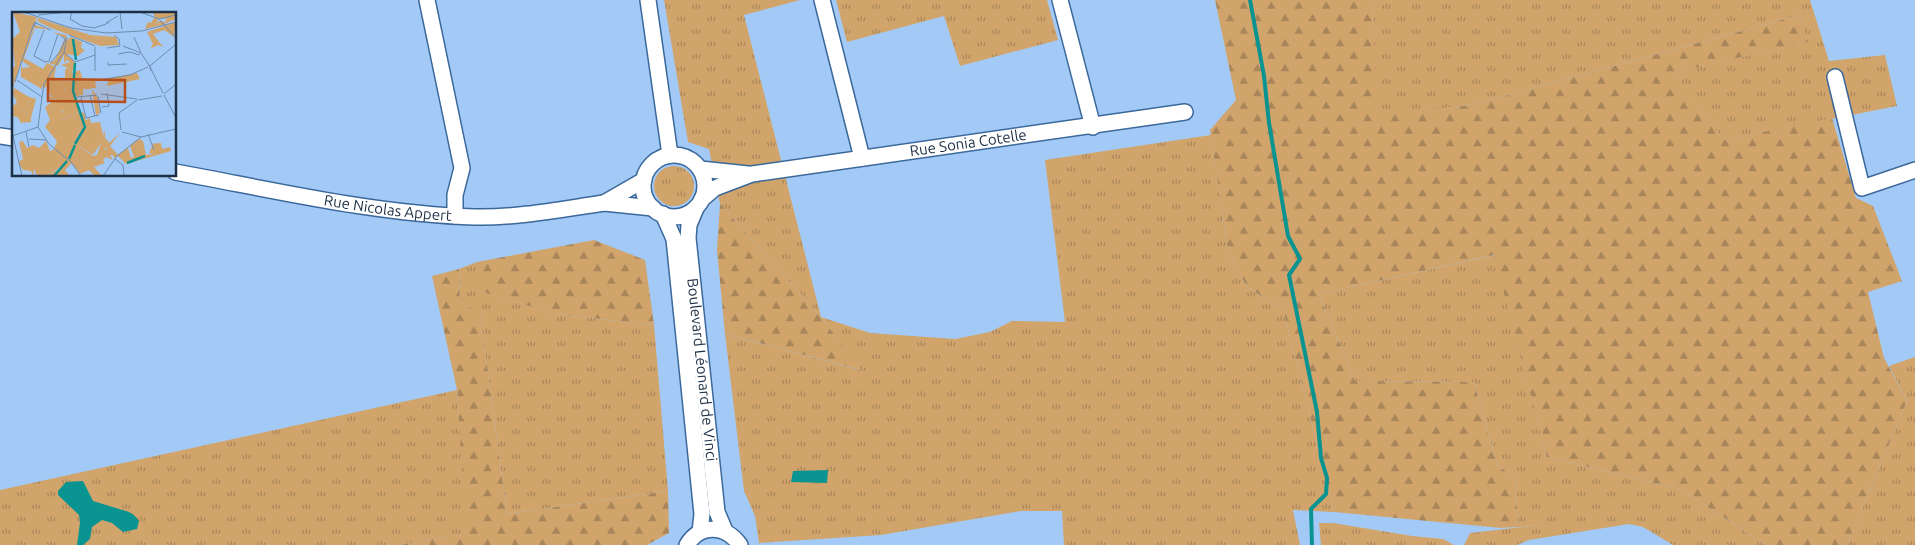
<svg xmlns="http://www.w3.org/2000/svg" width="1915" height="545" font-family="Ubuntu,sans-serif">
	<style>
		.grass { fill: url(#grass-tufts) }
		.forest { fill: url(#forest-firs) }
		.water { fill: #099491 }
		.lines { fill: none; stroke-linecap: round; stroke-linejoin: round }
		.stream { stroke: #099491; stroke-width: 4 }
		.minor-casing { stroke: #3b689a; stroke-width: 18 }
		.minor { stroke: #fff; stroke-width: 15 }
		.labels { text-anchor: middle; stroke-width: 4.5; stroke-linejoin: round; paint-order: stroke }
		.street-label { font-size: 15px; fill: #1c2f45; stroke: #d9e8f9 }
		.inset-river { fill: none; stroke: #099491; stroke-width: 2.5 }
		.inset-road { fill: none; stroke: #6d8caf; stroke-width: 1 }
		.view { fill: #b54e1a; fill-opacity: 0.15; stroke: #b54e1a; stroke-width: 2.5 }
		.inset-edge { fill: none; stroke: #1c2f45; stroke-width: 2.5 }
	</style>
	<defs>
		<pattern id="grass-tufts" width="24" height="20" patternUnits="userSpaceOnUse" patternTransform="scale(1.25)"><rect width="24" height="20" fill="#d1a46b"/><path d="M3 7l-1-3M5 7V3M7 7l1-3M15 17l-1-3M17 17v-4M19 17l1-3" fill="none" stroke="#a9865a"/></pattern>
		<pattern id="forest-firs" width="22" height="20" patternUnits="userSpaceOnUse" patternTransform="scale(1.25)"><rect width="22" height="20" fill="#d1a46b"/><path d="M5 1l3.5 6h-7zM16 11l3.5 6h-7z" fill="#a9865a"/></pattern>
	</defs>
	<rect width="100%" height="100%" fill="#a3caf6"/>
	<!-- grass -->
	<g class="grass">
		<polygon points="664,0 800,0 744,15 821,317 870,333 955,339 990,332 1012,321 1065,322 1045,160 1211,135 1228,251 1247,287 1283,309 1334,512 1293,510 1300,545 1064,545 1062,511 1021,511 881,535 759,543 755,516 744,491 725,334 860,370 821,317 720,204 709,149 688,142"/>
		<polygon points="836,0 1047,0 1058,40 960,66 944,16 847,42"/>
		<polygon points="1373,0 1810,0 1829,61 1885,55 1897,106 1724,140 1670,73 1807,42 1800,15 1472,105 1375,116"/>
		<circle cx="674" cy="186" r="20"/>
		<polygon points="1495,255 1547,457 1680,489 1766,545 1673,545 1643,527 1629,524 1529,540 1517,545 1464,545 1470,533 1539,525 1518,527 1515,479 1497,464 1474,382 1355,381 1319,294"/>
		<polygon points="477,262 478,290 555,314 654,325 668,491 507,514 480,314 460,302 459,269"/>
		<polygon points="1915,357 1915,545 1847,545 1907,401 1889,366"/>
		<polygon points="457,390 467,533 400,545 0,545 0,490"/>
		<polygon points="1319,523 1333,523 1412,536 1443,539 1454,545 1321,545"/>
	</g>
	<!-- forest -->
	<g class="forest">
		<polygon points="1215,0 1373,0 1376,115 1472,105 1800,15 1808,42 1671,73 1724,140 1832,118 1856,198 1873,206 1902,281 1868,292 1884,358 1907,401 1847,545 1766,545 1680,489 1547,457 1494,255 1319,294 1355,381 1474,382 1497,464 1515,479 1518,527 1501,528 1334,512 1283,309 1247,287 1228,251 1210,130 1236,100"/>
		<polygon points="720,204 821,317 861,370 725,334 717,250"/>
		<polygon points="594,240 645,260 654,325 555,314 477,290 477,262"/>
		<polygon points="459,269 460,302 480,313 507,514 668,491 669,533 647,545 400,545 466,533 457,390 432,276"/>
	</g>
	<!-- water -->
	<g class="water">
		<polygon points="828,470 827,483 791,482 793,471"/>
		<polygon points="83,481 93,501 129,512 134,515 139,521 137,529 123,532 112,523 102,520 92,527 90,539 83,545 77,545 80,523 79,515 58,495 58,491 66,482"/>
	</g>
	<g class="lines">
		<!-- stream -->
		<polyline class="stream" points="1250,0 1264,76 1269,123 1288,236 1300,259 1289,275 1317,412 1321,458 1327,478 1326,494 1311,509 1312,545"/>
		<defs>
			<g id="minor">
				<polyline points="427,0 462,168 455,195 455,216"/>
				<polyline points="648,0 670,155"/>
				<polyline points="822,0 862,158"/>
				<polyline points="1060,0 1093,127"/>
				<polyline points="1835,77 1862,188 1915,170"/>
				<polyline points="0,136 14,138"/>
				<circle cx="674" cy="186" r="31"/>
				<polyline points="700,169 748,174"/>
				<path id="s1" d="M 175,172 C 274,190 374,214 475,217 C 517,218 562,209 604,203"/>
				<polyline points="644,180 604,203 653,208"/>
				<path id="s2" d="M 702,199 L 715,188 L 752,174 L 1185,112"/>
				<path id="s3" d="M 696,208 L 689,225 L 688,238 L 717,512 L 725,531"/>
				<polyline points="663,214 674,239 702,514 700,532"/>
				<path d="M 687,545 C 700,523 726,525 740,545"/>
			</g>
		</defs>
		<!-- minor casing -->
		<use href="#minor" class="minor-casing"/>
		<!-- minor -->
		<use href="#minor" class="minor"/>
	</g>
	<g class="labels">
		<!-- street labels -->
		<g class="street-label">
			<text dy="5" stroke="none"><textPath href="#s2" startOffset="275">Rue Sonia Cotelle</textPath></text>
			<text dy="5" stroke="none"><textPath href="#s1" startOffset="216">Rue Nicolas Appert</textPath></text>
			<text dy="5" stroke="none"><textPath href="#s3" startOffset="164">Boulevard Léonard de Vinci</textPath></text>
		</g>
	</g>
	<!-- overview -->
	<g transform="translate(12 12)">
		<rect width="164" height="164" fill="#a3caf6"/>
		<path d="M 1,0 L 25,5 L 14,37 L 23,13 L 39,18 L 23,16 L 12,46 L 31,57 L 35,51 L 44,55 L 42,65 L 47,68 L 53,67 L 53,57 L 56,56 L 49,53 L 58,50 L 55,48 L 52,51 L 52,43 L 46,54 L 37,51 L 43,48 L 53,26 L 41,20 L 54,23 L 55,28 L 59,25 L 70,30 L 69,36 L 73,38 L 66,44 L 54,42 L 63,50 L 60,61 L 68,58 L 71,69 L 83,68 L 84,76 L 79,76 L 85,84 L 88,101 L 84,103 L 80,77 L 71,77 L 71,83 L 64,84 L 59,68 L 52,68 L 60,78 L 53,79 L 51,71 L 40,66 L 37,74 L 31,76 L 31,72 L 30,77 L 9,65 L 9,51 L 10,56 L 18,55 L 10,49 L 9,50 L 0,79 L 0,56 L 3,54 L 0,27 L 8,20 ZM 141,0 L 164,0 L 164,7 L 150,13 L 133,17 L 136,10 L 139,11 L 142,6 L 146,7 L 145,13 L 147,9 L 153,10 L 155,7 L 143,6 ZM 26,6 L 78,23 L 104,25 L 107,33 L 88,34 L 39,16 L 25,9 ZM 164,10 L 162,25 L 152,18 L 141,22 L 151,35 L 146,33 L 138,37 L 141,32 L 135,20 ZM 125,61 L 128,67 L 95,74 L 97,66 ZM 0,81 L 16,97 L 17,90 L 21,88 L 15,84 L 24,87 L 19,106 L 6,93 L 0,95 L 5,90 ZM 44,84 L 46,86 L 40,88 L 58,85 L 58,91 L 50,97 L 49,108 L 68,100 L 72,101 L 74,108 L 78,106 L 79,112 L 70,112 L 62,131 L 81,144 L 85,143 L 93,118 L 93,138 L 97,136 L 103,143 L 98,143 L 101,148 L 94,145 L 91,148 L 93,151 L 82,155 L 90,164 L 83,164 L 77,158 L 68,162 L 65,158 L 70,151 L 61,144 L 63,135 L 50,154 L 34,164 L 25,164 L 22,157 L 21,164 L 19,159 L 11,158 L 6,150 L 11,147 L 7,130 L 11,129 L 15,136 L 21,133 L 27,136 L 34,129 L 38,139 L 42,137 L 45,129 L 33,115 L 38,108 L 33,95 L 40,90 L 36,85 ZM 127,127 L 131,129 L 134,143 L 142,142 L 137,141 L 141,132 L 137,132 L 149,131 L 150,137 L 158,135 L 159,139 L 114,152 L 105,143 L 116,136 L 119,146 L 122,145 L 118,134 Z" fill="#d1a46b"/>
		<path d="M 40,65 L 51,71 L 53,79 L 60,77 L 54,74 L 52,68 L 60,69 L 68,100 L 46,109 L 44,103 L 51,100 L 50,97 L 43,99 L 43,96 L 57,91 L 58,85 L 40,89 L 45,86 L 39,84 L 36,78 ZM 2,76 L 22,88 L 17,90 L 16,98 L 0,81 ZM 6,93 L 19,106 L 19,110 L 9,111 L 6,105 L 0,104 L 0,95 ZM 88,110 L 92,126 L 81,143 L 62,131 L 70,112 ZM 108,121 L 98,134 L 106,143 L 103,146 L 91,133 L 94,126 L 97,131 ZM 60,135 L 63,135 L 61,144 L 70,151 L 65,158 L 60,151 L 53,158 L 58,164 L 34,164 L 50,155 Z" fill="#d1a46b"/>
		<path class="inset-river" d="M 61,27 L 64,48M 63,132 L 73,115 L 61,79 L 63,51M 57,147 L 63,133M 115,151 L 133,144M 42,164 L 55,149"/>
		<path class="inset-road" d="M 12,0 L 59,16 L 94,21 L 130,19 L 164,10M 60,0 L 58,7 L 70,14 L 82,16 L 94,12M 108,0 L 110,17M 128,0 L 147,7 L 164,26M 26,3 L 56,0M 147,7 L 164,3M 24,11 L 39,18M 97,11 L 94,11 L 106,4M 32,18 L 22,44 L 33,50 L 37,49 L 46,22M 57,23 L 83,34M 122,25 L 129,41M 111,34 L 129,41 L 137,53M 83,35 L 83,59M 95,36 L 108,34 L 107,27 L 102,23M 52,40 L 63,50 L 83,43M 106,42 L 117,40 L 128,43M 96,50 L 96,53 L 115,52M 38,51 L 49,39 L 53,27 L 49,24M 138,54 L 164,32M 139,59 L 137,53 L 151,81M 5,68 L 30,85 L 26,115M 86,68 L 118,63 L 136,55M 3,70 L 22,11 L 24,10 L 22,15M 89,82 L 125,87M 152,82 L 164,72M 78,83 L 83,104M 152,83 L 163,104M 86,84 L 89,101M 30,85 L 32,72 L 52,40 L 55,25M 65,85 L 85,83M 69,85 L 74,106 L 87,103M 126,88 L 150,84M 90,95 L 97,94 L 95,81M 26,115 L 37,132 L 59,150 L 69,164M 109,118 L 107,101 L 125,88M 14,120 L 17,135M 110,120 L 129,125M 136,122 L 142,138M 0,124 L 26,115M 1,124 L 10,164M 17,127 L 34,128M 103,147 L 111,153 L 112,164M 91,164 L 105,144 L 129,125 L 164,117"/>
		<path class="view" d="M 36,67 L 113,68 L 113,90 L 36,89 Z"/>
		<rect width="164" height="164" class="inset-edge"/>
	</g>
</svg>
